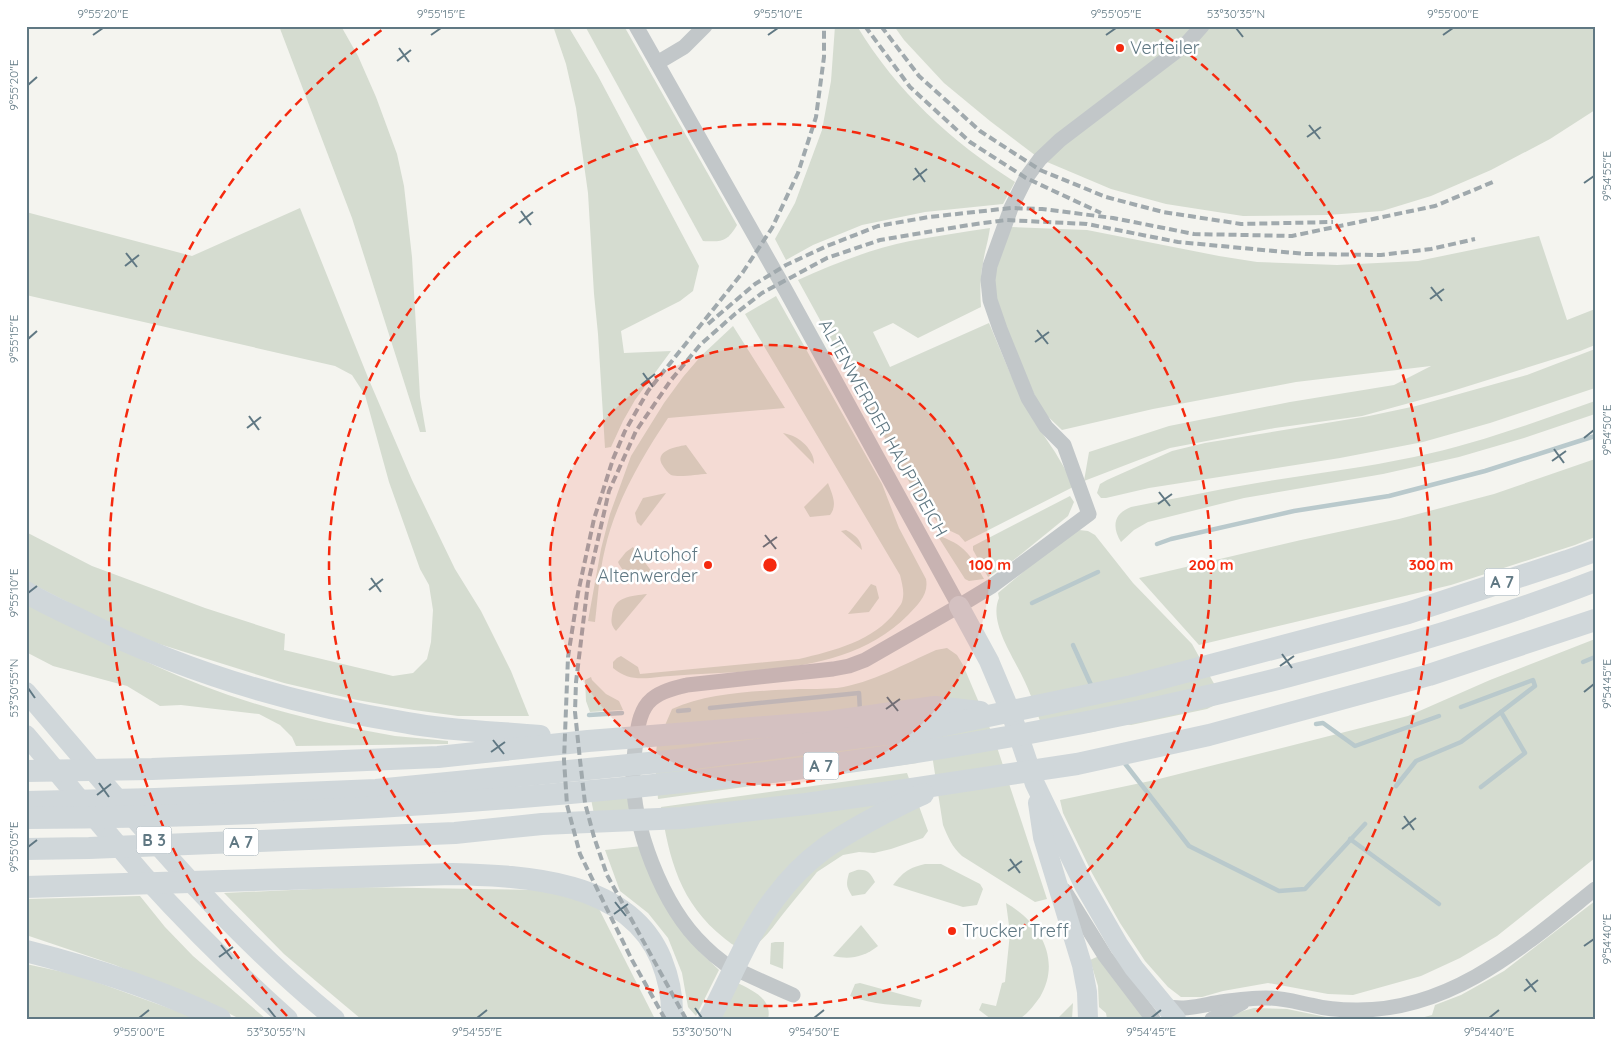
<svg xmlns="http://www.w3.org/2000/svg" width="1621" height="1045" font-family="Quicksand,sans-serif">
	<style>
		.green { fill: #d5dcd0 }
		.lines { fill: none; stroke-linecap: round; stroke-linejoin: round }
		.stream { stroke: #b9c9cc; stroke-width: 4.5 }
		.minor { stroke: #c2c7c9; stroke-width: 15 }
		.major { stroke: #d0d7da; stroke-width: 20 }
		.highway { stroke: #d0d7da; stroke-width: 22 }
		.rail { stroke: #a0a9ad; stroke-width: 4; stroke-dasharray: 8 4; stroke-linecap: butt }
		.ticks { fill: none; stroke: #607883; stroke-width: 2 }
		.ring { fill: none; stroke: #f5290e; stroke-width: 2.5; stroke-dasharray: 9 6 }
		.poi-dot { fill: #f5290e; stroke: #fff; stroke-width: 2 }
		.labels { text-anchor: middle; stroke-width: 5; stroke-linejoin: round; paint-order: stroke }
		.shield { fill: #fff; stroke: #90a0a8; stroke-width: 1 }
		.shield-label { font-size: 16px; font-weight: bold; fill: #607883 }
		.poi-label { font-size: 18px; fill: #607883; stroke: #fff; text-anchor: start }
		.street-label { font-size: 18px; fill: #607883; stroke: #fff }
		.centre { fill: #f5290e; stroke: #fff; stroke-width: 2.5 }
		.ring-label { font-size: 15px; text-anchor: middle; font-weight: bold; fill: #f5290e; stroke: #fff; stroke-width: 5; stroke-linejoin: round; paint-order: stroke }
		.neatline { fill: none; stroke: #607883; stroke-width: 2 }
		.ticks-label { font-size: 12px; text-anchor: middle; fill: #607883 }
	</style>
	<rect width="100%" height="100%" fill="#f4f4ef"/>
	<!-- green -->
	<g class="green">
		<polygon points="279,26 341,26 358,56 376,97 397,154 404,186 412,257 420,397 426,432 420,432 352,218"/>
		<polygon points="553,26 568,26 598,76 699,266 693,291 680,301 621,331 624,353 671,351 635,400 623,421 611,447 605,448 598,334 594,294 588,193 576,108 566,64"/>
		<path d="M 585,26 L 624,26 L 737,225 C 727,242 722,242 703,241 Z"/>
		<path d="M 835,26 L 857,26 C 896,91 952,142 1015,182 L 1003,204 L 925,212 L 862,225 L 813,245 L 786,260 L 775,239 L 795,203 L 822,130 L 831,81 Z"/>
		<polygon points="894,26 1595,26 1595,110 1550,139 1491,170 1431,196 1382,211 1328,215 1243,216 1166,204 1111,189 1040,159 990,121 944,83 904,40"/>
		<polygon points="300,208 369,380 412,480 455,569 481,611 511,671 529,716 458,716 414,710 357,700 284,683 156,643 111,624 26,581 26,532 92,566 205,608 285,634 284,650 393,676 413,673 427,659 431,642 433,610 429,585 420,569 389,482 365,395 352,375 335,366 26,295 26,212 192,256"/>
		<polygon points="1011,227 1087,230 1219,256 1257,262 1337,265 1418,261 1539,236 1567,320 1595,309 1595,345 1580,351 1446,393 1362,416 1275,428 1170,448 1084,481 1089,452 1169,426 1290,402 1394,385 1431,366 1296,382 1153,409 1062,430 1041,410 1010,339 991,281"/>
		<path d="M 990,228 C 988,242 985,250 983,263 C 980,278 980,292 981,307 L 918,338 L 893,323 L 873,332 L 890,367 L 989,323 L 1010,373 L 1034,421 L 1055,452 L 1075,486 L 965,542 L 959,535 L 940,526 L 913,489 L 798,280 C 833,264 871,249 910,241 C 936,236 963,232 990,228 Z"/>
		<path d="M 776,296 L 882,484 L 899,528 L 926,579 C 929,595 918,604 908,615 C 843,681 734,668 650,678 C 635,679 625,678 613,668 L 613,662 L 617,658 L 621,656 L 638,667 L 640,674 L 799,659 C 833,651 874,641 896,611 C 898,608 901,605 902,602 C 905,592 902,584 900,575 L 745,314 Z"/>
		<path d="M 733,326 L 785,408 L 668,418 C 642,457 615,503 605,549 C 599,573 598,598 595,622 L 588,621 L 601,549 L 610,514 L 631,456 L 664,403 L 683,377 L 701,356 Z"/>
		<polygon points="1595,349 1595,388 1490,423 1423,442 1340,458 1149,488 1106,498 1101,498 1097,493 1100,484 1107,480 1172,451 1205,443 1369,416 1416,406 1527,375"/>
		<path d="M 1595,401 L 1595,414 L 1524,438 L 1459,457 L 1383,474 L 1244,498 L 1148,522 L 1134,530 L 1121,542 C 1112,527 1113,514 1131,507 C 1173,499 1215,490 1257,483 C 1310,474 1362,468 1414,457 C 1476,444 1536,422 1595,401 Z"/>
		<path d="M 783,433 C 787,434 792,435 795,437 C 805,442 815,454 814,464 Z"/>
		<path d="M 686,445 L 707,474 C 698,474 680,478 671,475 C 668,473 665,469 663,466 C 653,451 675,447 686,445 Z"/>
		<polygon points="1595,459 1595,537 1575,545 1451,585 1199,645 1139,578 1301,540 1399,519 1494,494"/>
		<path d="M 828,483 C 832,494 838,505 830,515 L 810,517 L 804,507 Z"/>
		<polygon points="666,493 641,526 637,522 635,513 643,498"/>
		<polygon points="1070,496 1074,502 1068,516 1015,559 988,577 973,550 973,546"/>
		<path d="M 846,530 C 855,535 861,539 862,550 L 841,531 Z"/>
		<path d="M 1079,530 L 1088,531 L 1095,535 L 1133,583 L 1192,644 L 1222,698 L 1215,705 L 1207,709 L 1131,725 L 1123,724 L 1093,732 L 1046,737 C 1039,719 1033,699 1025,682 C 1015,659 988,623 999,598 L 998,593 L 1066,536 Z"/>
		<path d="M 937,535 C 965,545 970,554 984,579 L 969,581 L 965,579 Z"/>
		<path d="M 633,547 L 656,577 C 641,577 625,579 618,562 L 626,552 Z"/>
		<polygon points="871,584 876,586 879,598 869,612 848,614"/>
		<path d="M 647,594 L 616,631 C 611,625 611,622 612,615 C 614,596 632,596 647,594 Z"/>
		<path d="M 26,602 C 84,630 141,662 201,685 C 263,709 330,725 395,736 C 413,738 431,739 448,741 L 448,744 L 296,746 L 292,737 L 280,725 L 259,714 L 181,705 L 160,706 L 127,686 L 53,666 L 26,652 Z"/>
		<polygon points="1595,639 1595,858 1497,936 1460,958 1421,976 1353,995 1328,994 1268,983 1223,991 1202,997 1181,997 1168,987 1145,961 1120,923 1092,873 1063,813 1060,800 1155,780 1408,716 1490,680"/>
		<path d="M 947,648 L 957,655 L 963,665 L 994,738 L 1047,899 L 1035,902 L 962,856 C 952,847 948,837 943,825 L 930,742 L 917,763 L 658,799 L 655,761 L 657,744 L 672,709 C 709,692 758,691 799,689 C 811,689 824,689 837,688 C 872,683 904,664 936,650 Z"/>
		<polygon points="591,677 592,680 606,694 619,701 623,710 590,712 586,701 585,680"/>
		<path d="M 907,773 L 928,831 L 923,838 L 891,849 L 874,853 L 859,852 L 843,855 L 817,872 C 806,886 794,900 783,914 C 774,925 765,940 752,947 C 742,952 731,944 724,938 C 680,903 669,859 661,807 Z"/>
		<polygon points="630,786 635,809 594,814 589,789"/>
		<polygon points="642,846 700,952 719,970 696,1016 688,1007 682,973 668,938 648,913 620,891 605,850"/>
		<path d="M 925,864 L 941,864 L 980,884 L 983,889 L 977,905 L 963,907 L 893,885 C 904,871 909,868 925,864 Z"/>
		<path d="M 857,870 C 868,869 870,873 875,882 L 865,894 L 852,896 C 846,886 846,884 849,873 Z"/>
		<polygon points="356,887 540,890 597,905 655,1019 361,1019 317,982 284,954 224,893"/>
		<polygon points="140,896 165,927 193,956 266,1019 240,1019 220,1009 115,965 26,935 26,899"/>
		<polygon points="1595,901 1595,1019 1417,1019 1432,1015 1435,1005 1461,995 1504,971"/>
		<path d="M 1006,903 C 1040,922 1062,960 1040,997 C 1035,1004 1027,1015 1019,1019 L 991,1019 L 979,1010 L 982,1003 L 996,1006 L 1002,983 L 1005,982 L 1010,933 Z"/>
		<path d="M 861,925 L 878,946 C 864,957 850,960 833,956 Z"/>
		<polygon points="775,942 784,942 783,969 770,964 771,943"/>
		<polygon points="1099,956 1147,1019 1107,1019 1106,1013 1099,1007 1098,986 1090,960"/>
		<polygon points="26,964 77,975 199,1019 26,1019"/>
		<path d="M 736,982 C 751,990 773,998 768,1019 L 717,1019 Z"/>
		<path d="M 860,983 L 922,1000 L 920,1007 C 897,1005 873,1005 850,996 L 855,984 Z"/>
		<polygon points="1073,1003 1072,1019 1057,1019"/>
		<polygon points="1254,1008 1287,1009 1326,1017 1354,1019 1225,1019 1243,1011"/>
	</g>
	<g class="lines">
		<!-- stream -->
		<g class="stream">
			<polyline points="1157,544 1171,539 1294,511 1389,496 1485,471 1595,436"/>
			<polyline points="1032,603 1098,572"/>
			<polyline points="1073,645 1092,687"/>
			<polyline points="1583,662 1595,657"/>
			<polyline points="1461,707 1533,680 1535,686 1501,712 1525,753 1481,787"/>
			<polyline points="710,708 859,693 860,711"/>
			<polyline points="678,711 689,710"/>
			<polyline points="589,715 622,713"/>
			<polyline points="1316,724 1323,723 1355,746 1439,716"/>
			<polyline points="1123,761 1189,846 1279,891 1305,889 1365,824"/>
			<polyline points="1396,786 1416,761 1461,742 1501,712"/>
			<polyline points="1350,839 1439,904"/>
		</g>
		<!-- minor -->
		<g class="minor">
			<polyline points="636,26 786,291 959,606"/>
			<polyline points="657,63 684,47 705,26"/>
			<polyline points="1064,890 1105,956 1153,1019"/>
			<path d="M 793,995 C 777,988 761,981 744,973 C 738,970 730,968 724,963 C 717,958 710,952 704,946 C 662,906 631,825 633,767 C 634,758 635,749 636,740 C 638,726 640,709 652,699 C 662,691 675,688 687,685 L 833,669 L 849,666 L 865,660 L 959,606 L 992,586 L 1089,514 L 1064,445 L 1046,427 L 1028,398 L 1000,329 L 990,300 L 988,280 L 990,266 L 1011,208 L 1026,178 L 1040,159 L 1060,140 L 1186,44 L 1202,26"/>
			<path d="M 1165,1006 C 1185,1011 1202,1005 1221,1002 C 1236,1000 1252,998 1266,998 C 1282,998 1296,1002 1311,1005 C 1326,1009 1342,1010 1356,1010 C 1452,1011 1525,945 1595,889"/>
			<polyline points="1212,1019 1242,1003"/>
		</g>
		<!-- major -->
		<g class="major">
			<polyline points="959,606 989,661 1011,713 1035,784 1084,885 1118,944 1134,968 1176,1019"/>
			<path d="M 26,692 C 124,806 218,924 335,1019"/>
			<path d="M 26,735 C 66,782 104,830 144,876 C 189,926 238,974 288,1019"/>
			<polyline points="1038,803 1043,837 1082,965 1087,992 1088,1019"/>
		</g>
		<!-- highway -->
		<g class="highway">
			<path d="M 26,592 C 45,604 67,613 87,623 C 187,673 297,705 408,723 C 451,731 496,732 540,736"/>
			<polyline points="26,771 152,769 438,757 588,741 828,722 935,707 980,712"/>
			<polyline points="26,802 155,799 376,790 669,761 926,729 1132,686 1408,613 1567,561 1595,551"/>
			<path d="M 26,818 C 229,817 432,807 634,787 C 855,766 1074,732 1289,676 C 1392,649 1495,620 1595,581"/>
			<polyline points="26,849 89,848 455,833 542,824 682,818 806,804 905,790 1077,764 1209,735 1429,675 1595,620"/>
			<path d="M 26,887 L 452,874 C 526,876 628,880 661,959 C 669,979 673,998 672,1019"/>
			<path d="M 26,951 C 93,968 158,989 220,1019"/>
			<path d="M 709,1019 C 731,979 747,934 775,898 C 806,856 837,838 882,814 C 896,807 909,800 923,794"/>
		</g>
		<!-- rail -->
		<g class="rail">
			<polyline points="865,26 910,87 970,142 1026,178 1101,213"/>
			<polyline points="881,26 919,76 980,131 1040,170 1106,197 1163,212 1241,224 1333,222"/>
			<polyline points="708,324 755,284 786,265 827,246 878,226 929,217 1011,208 1042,209 1113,218 1194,234 1292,236 1435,206 1493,182"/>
			<polyline points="665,1019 632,960 580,854 567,805 564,760 568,657 578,593 594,519 613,459 625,431 648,391 743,272 772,228 798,173 816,117 824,57 824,26"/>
			<polyline points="686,1019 607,875 594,837 585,803 580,760 575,712 576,682 588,583 609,491 636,431 671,380 700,345 735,314 762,293 827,258 880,240 969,225 1006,220 1087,224 1178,242 1306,254 1381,255 1431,249 1475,239"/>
		</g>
	</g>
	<!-- ticks -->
	<path class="ticks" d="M 1236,28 L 1243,37M 93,35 L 103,28M 431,35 L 441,28M 768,35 L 778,28M 1106,35 L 1116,28M 1443,35 L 1453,28M 399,48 L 409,62M 397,61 L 411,50M 28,85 L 37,77M 1309,125 L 1320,139M 1307,137 L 1321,127M 915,168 L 925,182M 913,180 L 927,169M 1584,183 L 1594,176M 521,211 L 531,225M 519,223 L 533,212M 126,253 L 137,267M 125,266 L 139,255M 1431,287 L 1442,301M 1430,299 L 1444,289M 1037,330 L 1048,344M 28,339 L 37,331M 1035,342 L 1049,332M 643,373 L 653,387M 641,385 L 655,374M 249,416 L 259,430M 247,428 L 261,417M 1584,438 L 1594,430M 1554,449 L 1564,463M 1552,461 L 1566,451M 1159,492 L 1170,506M 1158,504 L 1172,494M 765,535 L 776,549M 763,547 L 777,537M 371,578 L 381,592M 369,590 L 383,579M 28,593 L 37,586M 1282,654 L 1292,668M 1280,666 L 1294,656M 28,688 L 35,698M 1584,692 L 1594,684M 887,697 L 898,711M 886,709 L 900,699M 493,740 L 504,754M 491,752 L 505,742M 99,783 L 109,797M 97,795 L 111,784M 1404,816 L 1414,830M 1402,829 L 1416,818M 28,847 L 37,840M 1010,859 L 1020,873M 1008,871 L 1022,861M 615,902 L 626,916M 614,914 L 628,904M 221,945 L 232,959M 1584,946 L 1594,939M 219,957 L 233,947M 1526,979 L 1536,992M 1524,991 L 1538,980M 268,1008 L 276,1018M 695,1008 L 702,1018M 139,1018 L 149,1010M 477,1018 L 487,1010M 814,1018 L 824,1010M 1151,1018 L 1161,1010M 1489,1018 L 1499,1010"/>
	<!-- distance rings -->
	<circle cx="770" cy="565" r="220" fill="#f5290e" fill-opacity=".12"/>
	<g class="ring">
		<circle cx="770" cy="565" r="220"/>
		<circle cx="770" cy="565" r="441"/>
		<path d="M287 1016A661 661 0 0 1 386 27M1154 27A661 661 0 0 1 1253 1016"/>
	</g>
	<!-- markers -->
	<g class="poi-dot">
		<circle cx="1120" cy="48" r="5"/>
		<circle cx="708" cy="565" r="5"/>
		<circle cx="952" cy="931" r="5"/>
	</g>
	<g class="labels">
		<!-- shield labels -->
		<g class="shield">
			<rect x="1484.5" y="568.5" width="35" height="27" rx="4"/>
			<rect x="803.5" y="752.5" width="35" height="27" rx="4"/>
			<rect x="136.5" y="826.5" width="35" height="27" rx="4"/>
			<rect x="223.5" y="828.5" width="35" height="27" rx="4"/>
		</g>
		<g class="shield-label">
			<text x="1502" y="588">A 7</text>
			<text x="821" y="772">A 7</text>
			<text x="154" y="846">B 3</text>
			<text x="241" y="848">A 7</text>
		</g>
		<!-- poi labels -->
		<g class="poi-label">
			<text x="1130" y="54">Verteiler</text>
			<text x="698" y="561" text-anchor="end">Autohof<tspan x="698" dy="21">Altenwerder</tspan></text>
			<text x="962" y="937">Trucker Treff</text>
		</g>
		<!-- street labels -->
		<g class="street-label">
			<text transform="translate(883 428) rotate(61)" y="6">ALTENWERDER HAUPTDEICH</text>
		</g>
	</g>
	<circle cx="770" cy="565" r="8" class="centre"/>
	<g class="ring-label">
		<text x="990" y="570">100 m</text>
		<text x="1211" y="570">200 m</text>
		<text x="1431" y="570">300 m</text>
	</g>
	<!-- border -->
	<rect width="1621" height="1045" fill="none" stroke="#ffffff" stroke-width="55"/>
	<rect x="28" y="28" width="1566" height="990" class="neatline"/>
	<g class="ticks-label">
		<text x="103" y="18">9°55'20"E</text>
		<text x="441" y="18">9°55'15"E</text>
		<text x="778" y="18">9°55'10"E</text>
		<text x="1116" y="18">9°55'05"E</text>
		<text x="1236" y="18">53°30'35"N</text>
		<text x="1453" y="18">9°55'00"E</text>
		<text transform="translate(14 85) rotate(-90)" y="4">9°55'20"E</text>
		<text transform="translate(1607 176) rotate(-90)" y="4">9°54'55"E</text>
		<text transform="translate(14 339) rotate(-90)" y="4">9°55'15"E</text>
		<text transform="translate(1607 430) rotate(-90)" y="4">9°54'50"E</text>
		<text transform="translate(14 593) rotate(-90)" y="4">9°55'10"E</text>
		<text transform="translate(1607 684) rotate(-90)" y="4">9°54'45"E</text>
		<text transform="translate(14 688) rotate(-90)" y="4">53°30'55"N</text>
		<text transform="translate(14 847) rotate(-90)" y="4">9°55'05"E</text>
		<text transform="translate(1607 939) rotate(-90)" y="4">9°54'40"E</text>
		<text x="139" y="1036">9°55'00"E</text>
		<text x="276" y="1036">53°30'55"N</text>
		<text x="477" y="1036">9°54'55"E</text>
		<text x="702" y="1036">53°30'50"N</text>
		<text x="814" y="1036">9°54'50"E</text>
		<text x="1151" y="1036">9°54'45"E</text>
		<text x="1489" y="1036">9°54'40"E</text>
	</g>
</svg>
